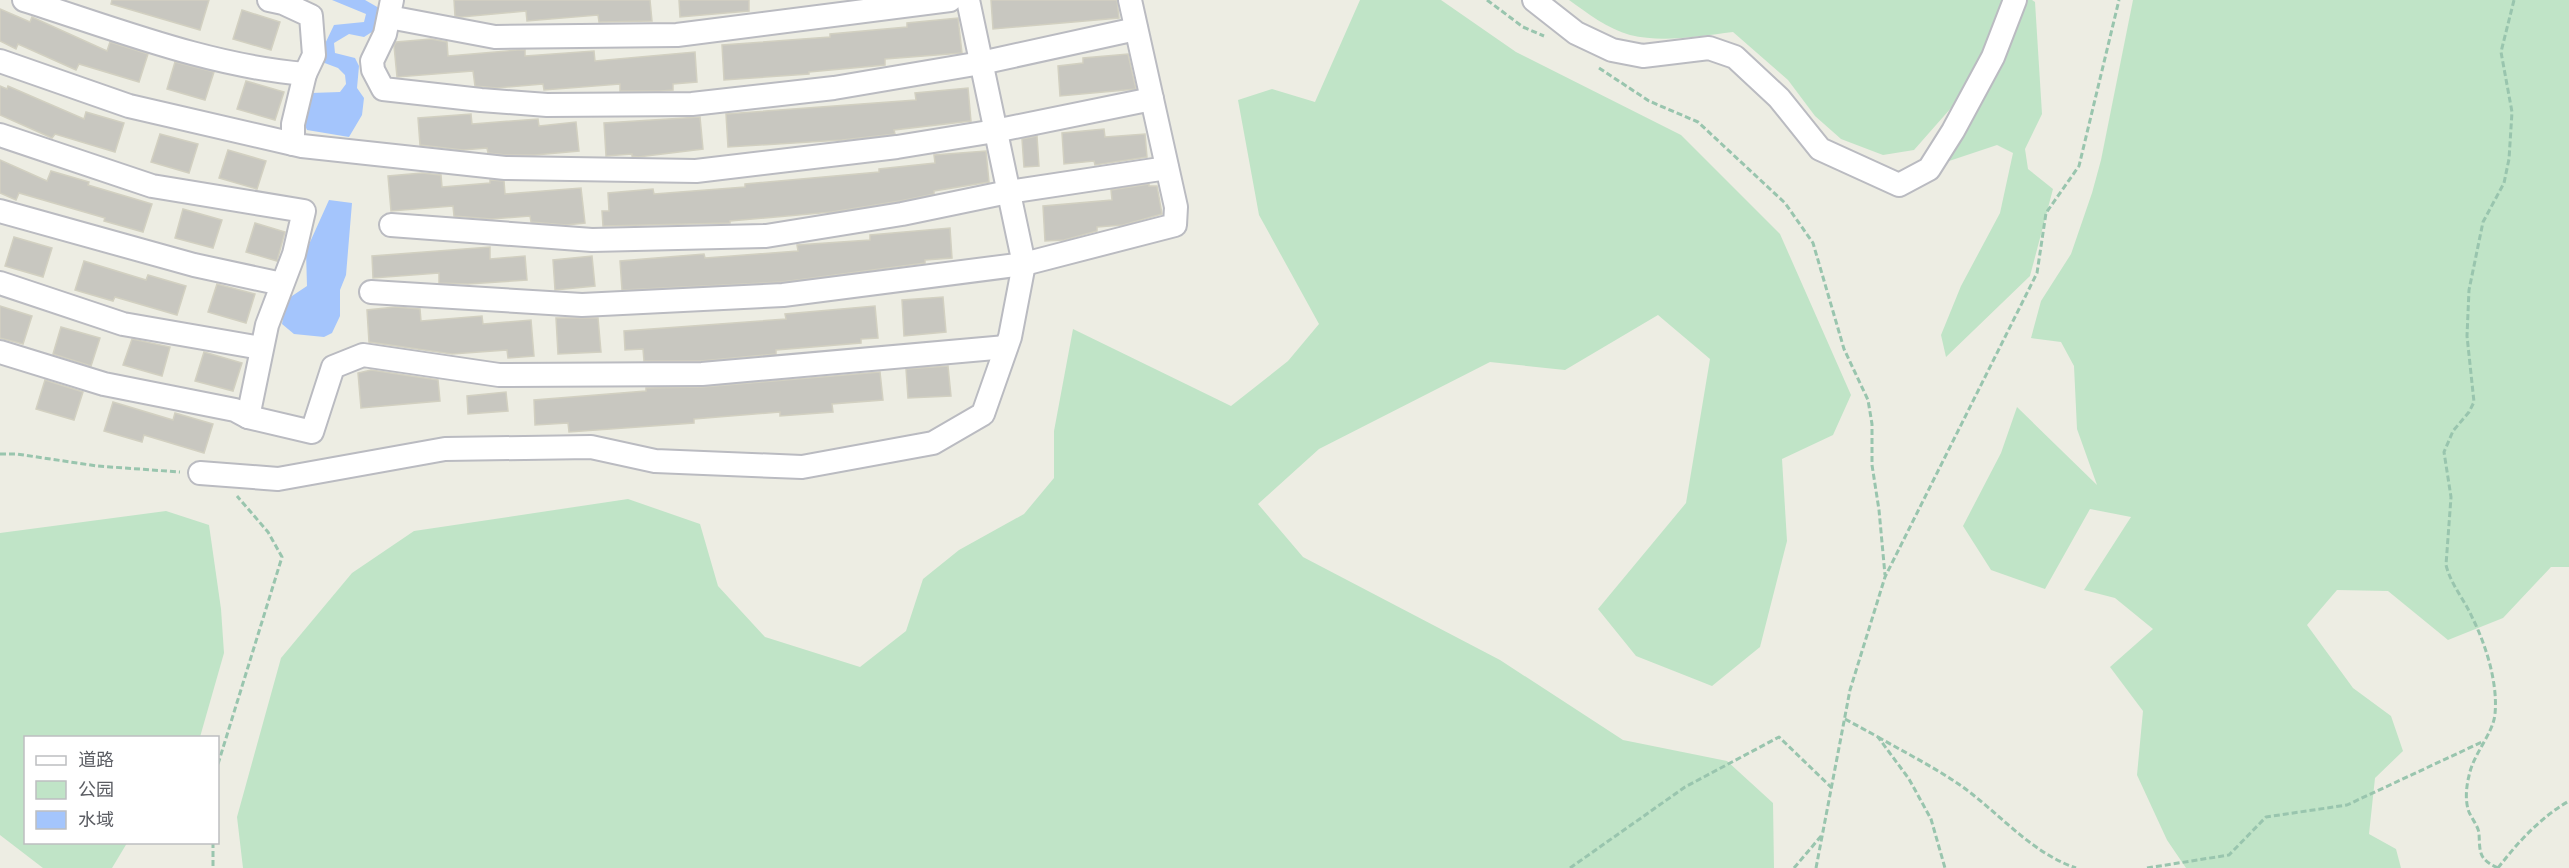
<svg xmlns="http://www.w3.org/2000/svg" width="2569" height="868" font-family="'Noto Sans','Noto Sans SC',sans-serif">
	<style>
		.green { fill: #c0e4c7 }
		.water { fill: #a4c5fc }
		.building { fill: #c8c7c0; stroke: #d2d0c1; stroke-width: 1.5 }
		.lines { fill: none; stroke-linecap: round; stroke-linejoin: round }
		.minor-casing { stroke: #babbc1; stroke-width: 26 }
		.path { stroke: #99c5ae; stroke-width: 3; stroke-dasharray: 6 3; stroke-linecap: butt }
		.minor { stroke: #fff; stroke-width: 22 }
	</style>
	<rect width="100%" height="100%" fill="#edede3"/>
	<!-- green -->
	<g class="green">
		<polygon points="1360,0 1441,0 1516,52 1681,135 1780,234 1851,395 1833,435 1782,459 1787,541 1760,647 1712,686 1636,656 1598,609 1686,503 1710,359 1658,315 1565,370 1490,362 1319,449 1258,504 1303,557 1500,660 1623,740 1727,761 1773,803 1774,868 243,868 237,817 281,658 352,573 414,531 628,499 700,524 718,586 765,637 860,667 906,631 923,579 959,550 1024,514 1054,478 1054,431 1073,329 1231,406 1288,361 1319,324 1259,215 1238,100 1272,89 1315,102"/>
		<path d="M 1569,0 L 2032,0 L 2035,2 L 2042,114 L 2025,149 L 2028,169 L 2053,189 L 2030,276 L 1946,357 L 1941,335 L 1961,286 L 2000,213 L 2013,153 L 1997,145 L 1946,162 L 1955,108 L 1951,108 L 1914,150 L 1883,155 L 1841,139 L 1815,116 L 1788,80 L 1733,32 C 1700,36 1663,43 1630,35 C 1608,29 1587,13 1569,0 Z"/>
		<polygon points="2133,0 2569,0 2569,567 2551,567 2503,618 2448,640 2388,591 2337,590 2307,625 2353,688 2391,716 2403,751 2375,778 2369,834 2396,849 2401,868 2186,868 2167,840 2137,775 2143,711 2110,667 2153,629 2115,598 2084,590 2131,517 2090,509 2045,589 1991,570 1963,526 2001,453 2017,407 2097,485 2077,429 2074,366 2061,342 2031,338 2041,301 2071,254 2092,193 2101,160"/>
		<polygon points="166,511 209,525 221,609 224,653 200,737 26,738 26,842 127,843 112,868 43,868 0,835 0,533"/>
	</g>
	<!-- water -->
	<g class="water">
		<polygon points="332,0 365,0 379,8 375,30 364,37 349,34 334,43 335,53 355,58 359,66 357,88 364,98 362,115 349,137 307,130 300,115 311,93 340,92 346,84 345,75 338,68 322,62 323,48 334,25 364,22 366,14"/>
		<polygon points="329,200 352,203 346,275 340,290 340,316 332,333 324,337 294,334 282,324 286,300 307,286 306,251"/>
	</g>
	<!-- building -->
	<g class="building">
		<polygon points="112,0 209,0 200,30 111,4"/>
		<polygon points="454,0 650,0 652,21 599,22 598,15 527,21 526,11 461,17 455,16"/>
		<polygon points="679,0 749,0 749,11 680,17"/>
		<polygon points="991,0 1117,0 1119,18 993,29"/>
		<polygon points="0,9 30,22 32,17 107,51 110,42 148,54 139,82 79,64 76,70 18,44 16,49 0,41"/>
		<polygon points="242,10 280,22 271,50 233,39"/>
		<polygon points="958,18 962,53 885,59 885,65 809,72 809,74 724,80 722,45 830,37 830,34 907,27 907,23"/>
		<polygon points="431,39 447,42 448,56 518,50 525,50 525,56 594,51 595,61 695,52 697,82 673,84 673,90 661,91 620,91 620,84 544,90 543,84 497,88 475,86 473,71 397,77 394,46 396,42"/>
		<polygon points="1128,54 1136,89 1060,96 1058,66 1083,63 1083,58"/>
		<polygon points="175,62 214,72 205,100 167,89"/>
		<polygon points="246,81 284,92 275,120 237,109"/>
		<polygon points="0,86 7,89 8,86 84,119 86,112 124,123 115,152 55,134 52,138 0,115"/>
		<polygon points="968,88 971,121 894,130 895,134 842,140 728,147 726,114 916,100 915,93"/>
		<polygon points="471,114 472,124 538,119 539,126 576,122 579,151 535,155 506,155 488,153 487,148 463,150 420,145 418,118"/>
		<polygon points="700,117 703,149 638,157 632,156 632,154 606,156 604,123"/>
		<polygon points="1104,129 1105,137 1145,134 1147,157 1095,165 1094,161 1064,164 1062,133"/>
		<polygon points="160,134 198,144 189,173 151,162"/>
		<polygon points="1037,136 1039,166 1024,167 1022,139"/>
		<polygon points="228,150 266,161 257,189 219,178"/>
		<polygon points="986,151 989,182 934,191 934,194 900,201 832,212 730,221 730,223 603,226 602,211 609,211 608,193 653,189 654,194 745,187 745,184 879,172 879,169 935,163 934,155"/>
		<polygon points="0,160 47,181 51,171 89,182 88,185 152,204 143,232 104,221 105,218 19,193 16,200 0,193"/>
		<polygon points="422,173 441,175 442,187 490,183 490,180 504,181 505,194 581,188 585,223 566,225 531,222 530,216 492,219 454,216 453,206 391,211 388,176"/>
		<polygon points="1149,184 1149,186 1157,186 1162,214 1123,225 1097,227 1097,231 1064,240 1045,241 1043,206 1112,200 1111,190"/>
		<polygon points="183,209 222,220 213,248 175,238"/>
		<polygon points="255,223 285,232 277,261 246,252"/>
		<polygon points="950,228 952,258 925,260 925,263 782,282 622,290 620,261 704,254 705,258 798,251 797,245 870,240 870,235"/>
		<polygon points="14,237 52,248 43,277 5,266"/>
		<polygon points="490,247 490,259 525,256 527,280 468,284 439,283 439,273 373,278 372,256"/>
		<polygon points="592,256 595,286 555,290 553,260"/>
		<polygon points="84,261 146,280 148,275 186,286 177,315 115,297 113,301 75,290"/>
		<polygon points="217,284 255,294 246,323 208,312"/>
		<polygon points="943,297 946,332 904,336 902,300"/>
		<polygon points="0,306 32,316 23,344 0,338"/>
		<polygon points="875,306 878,338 861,339 861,343 776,350 776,354 701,361 644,361 643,349 625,350 624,331 786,319 785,314"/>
		<polygon points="395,307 420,309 421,321 482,316 483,324 531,320 534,356 508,358 507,350 452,354 369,342 367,310"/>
		<polygon points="556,318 598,318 601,352 558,354"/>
		<polygon points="61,327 100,338 91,366 53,354"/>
		<polygon points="132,339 170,347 162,376 123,365"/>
		<polygon points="204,352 242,363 233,391 195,381"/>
		<polygon points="948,366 951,396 908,398 906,369"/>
		<polygon points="371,370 438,380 440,401 361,408 358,373"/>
		<polygon points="880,372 883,400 832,404 833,412 780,416 780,412 694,419 694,423 569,432 568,423 535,425 534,400 646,391 646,388 703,387"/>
		<polygon points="45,380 83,392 74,420 36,409"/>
		<polygon points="506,392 508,411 468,414 467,396"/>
		<polygon points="113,402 173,420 175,413 213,424 204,453 144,435 142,442 104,431"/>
	</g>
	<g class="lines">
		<defs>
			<g id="minor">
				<path d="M 24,0 C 116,29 209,66 305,74"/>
				<polyline points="269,0 283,3 311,16 314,55 305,74 293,124 293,144"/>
				<polyline points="392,0 385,34 372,61 373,70 383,89 481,100 547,105 692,104 834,88 981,63 1136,29"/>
				<polyline points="1534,0 1576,33 1612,50 1643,56 1709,48 1735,57 1779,98 1820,149 1899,185 1929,169 1953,131 1993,57 2015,0"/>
				<polyline points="389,17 495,37 677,35 950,0"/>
				<polyline points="0,61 129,106 302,146 505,168 696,171 897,147 995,131 1152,99"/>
				<polyline points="0,135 152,186 304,211 294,254 267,325 248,417 312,432 333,367 363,355 499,375 702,374 1006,347"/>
				<polyline points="0,211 194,265 282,284"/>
				<polyline points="391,225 592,240 766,236 902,214 1008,192 1167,168"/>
				<polyline points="0,283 123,324 261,348"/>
				<polyline points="371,292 582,305 783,295 1024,264 1175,225 1176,207 1130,0"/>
				<polyline points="0,352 104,384 235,410 248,417"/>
				<polyline points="200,473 278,479 445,449 591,447 655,461 802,467 933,443 983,414 1010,337 1024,264 968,0"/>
			</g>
		</defs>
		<!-- minor casing -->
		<use href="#minor" class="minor-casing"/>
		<!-- path -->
		<g class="path">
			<polyline points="1487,0 1523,27 1544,36"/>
			<polyline points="1599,68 1649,101 1698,122 1785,203 1813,243 1844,349 1868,400 1872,424 1872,465 1879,510 1885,575"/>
			<polyline points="0,454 17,454 97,466 180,472"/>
			<polyline points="1845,719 1878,737 1909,779 1931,819 1945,868"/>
			<path d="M 1878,737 C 1904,752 1932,766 1957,783 C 1997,810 2029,852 2076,868"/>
			<polyline points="218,764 282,557 268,532 237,496"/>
			<polyline points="213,842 213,868"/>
			<polyline points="1570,868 1685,787 1779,737 1832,788"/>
			<polyline points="1794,868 1822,835"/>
			<polyline points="1816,868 1850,690 1885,577 2037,273 2046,213 2079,166 2119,0"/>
			<polyline points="2147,868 2229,855 2266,817 2347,805 2482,742"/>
			<path d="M 2498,868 C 2478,859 2480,852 2479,833 C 2478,826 2472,819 2469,812 C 2465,802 2466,787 2469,776 C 2473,754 2493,734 2495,714 C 2498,683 2486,645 2472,617 C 2464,599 2451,585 2446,565 L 2451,497 L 2444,452 L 2453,431 L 2469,412 L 2474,402 L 2467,336 L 2469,290 L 2483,222 L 2504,183 L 2509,159 L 2512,112 L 2501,52 L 2514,0"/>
			<path d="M 2498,868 C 2518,842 2541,817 2569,801"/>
		</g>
		<!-- minor -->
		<use href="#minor" class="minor"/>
	</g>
	<!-- legend -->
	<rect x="24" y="736" width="195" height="108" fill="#ffffff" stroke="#bdbec1" stroke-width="1.5"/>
	<rect x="36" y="756" width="30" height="9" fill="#ffffff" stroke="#bdbec1" stroke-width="1.5"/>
	<text x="78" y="766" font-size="18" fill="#5b5d63">道路</text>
	<rect x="36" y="781" width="30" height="18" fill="#c0e4c7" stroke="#bdbec1" stroke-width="1.5"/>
	<text x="78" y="796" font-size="18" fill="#5b5d63">公园</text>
	<rect x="36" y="811" width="30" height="18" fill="#a4c5fc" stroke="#bdbec1" stroke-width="1.5"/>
	<text x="78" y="826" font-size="18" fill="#5b5d63">水域</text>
</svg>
